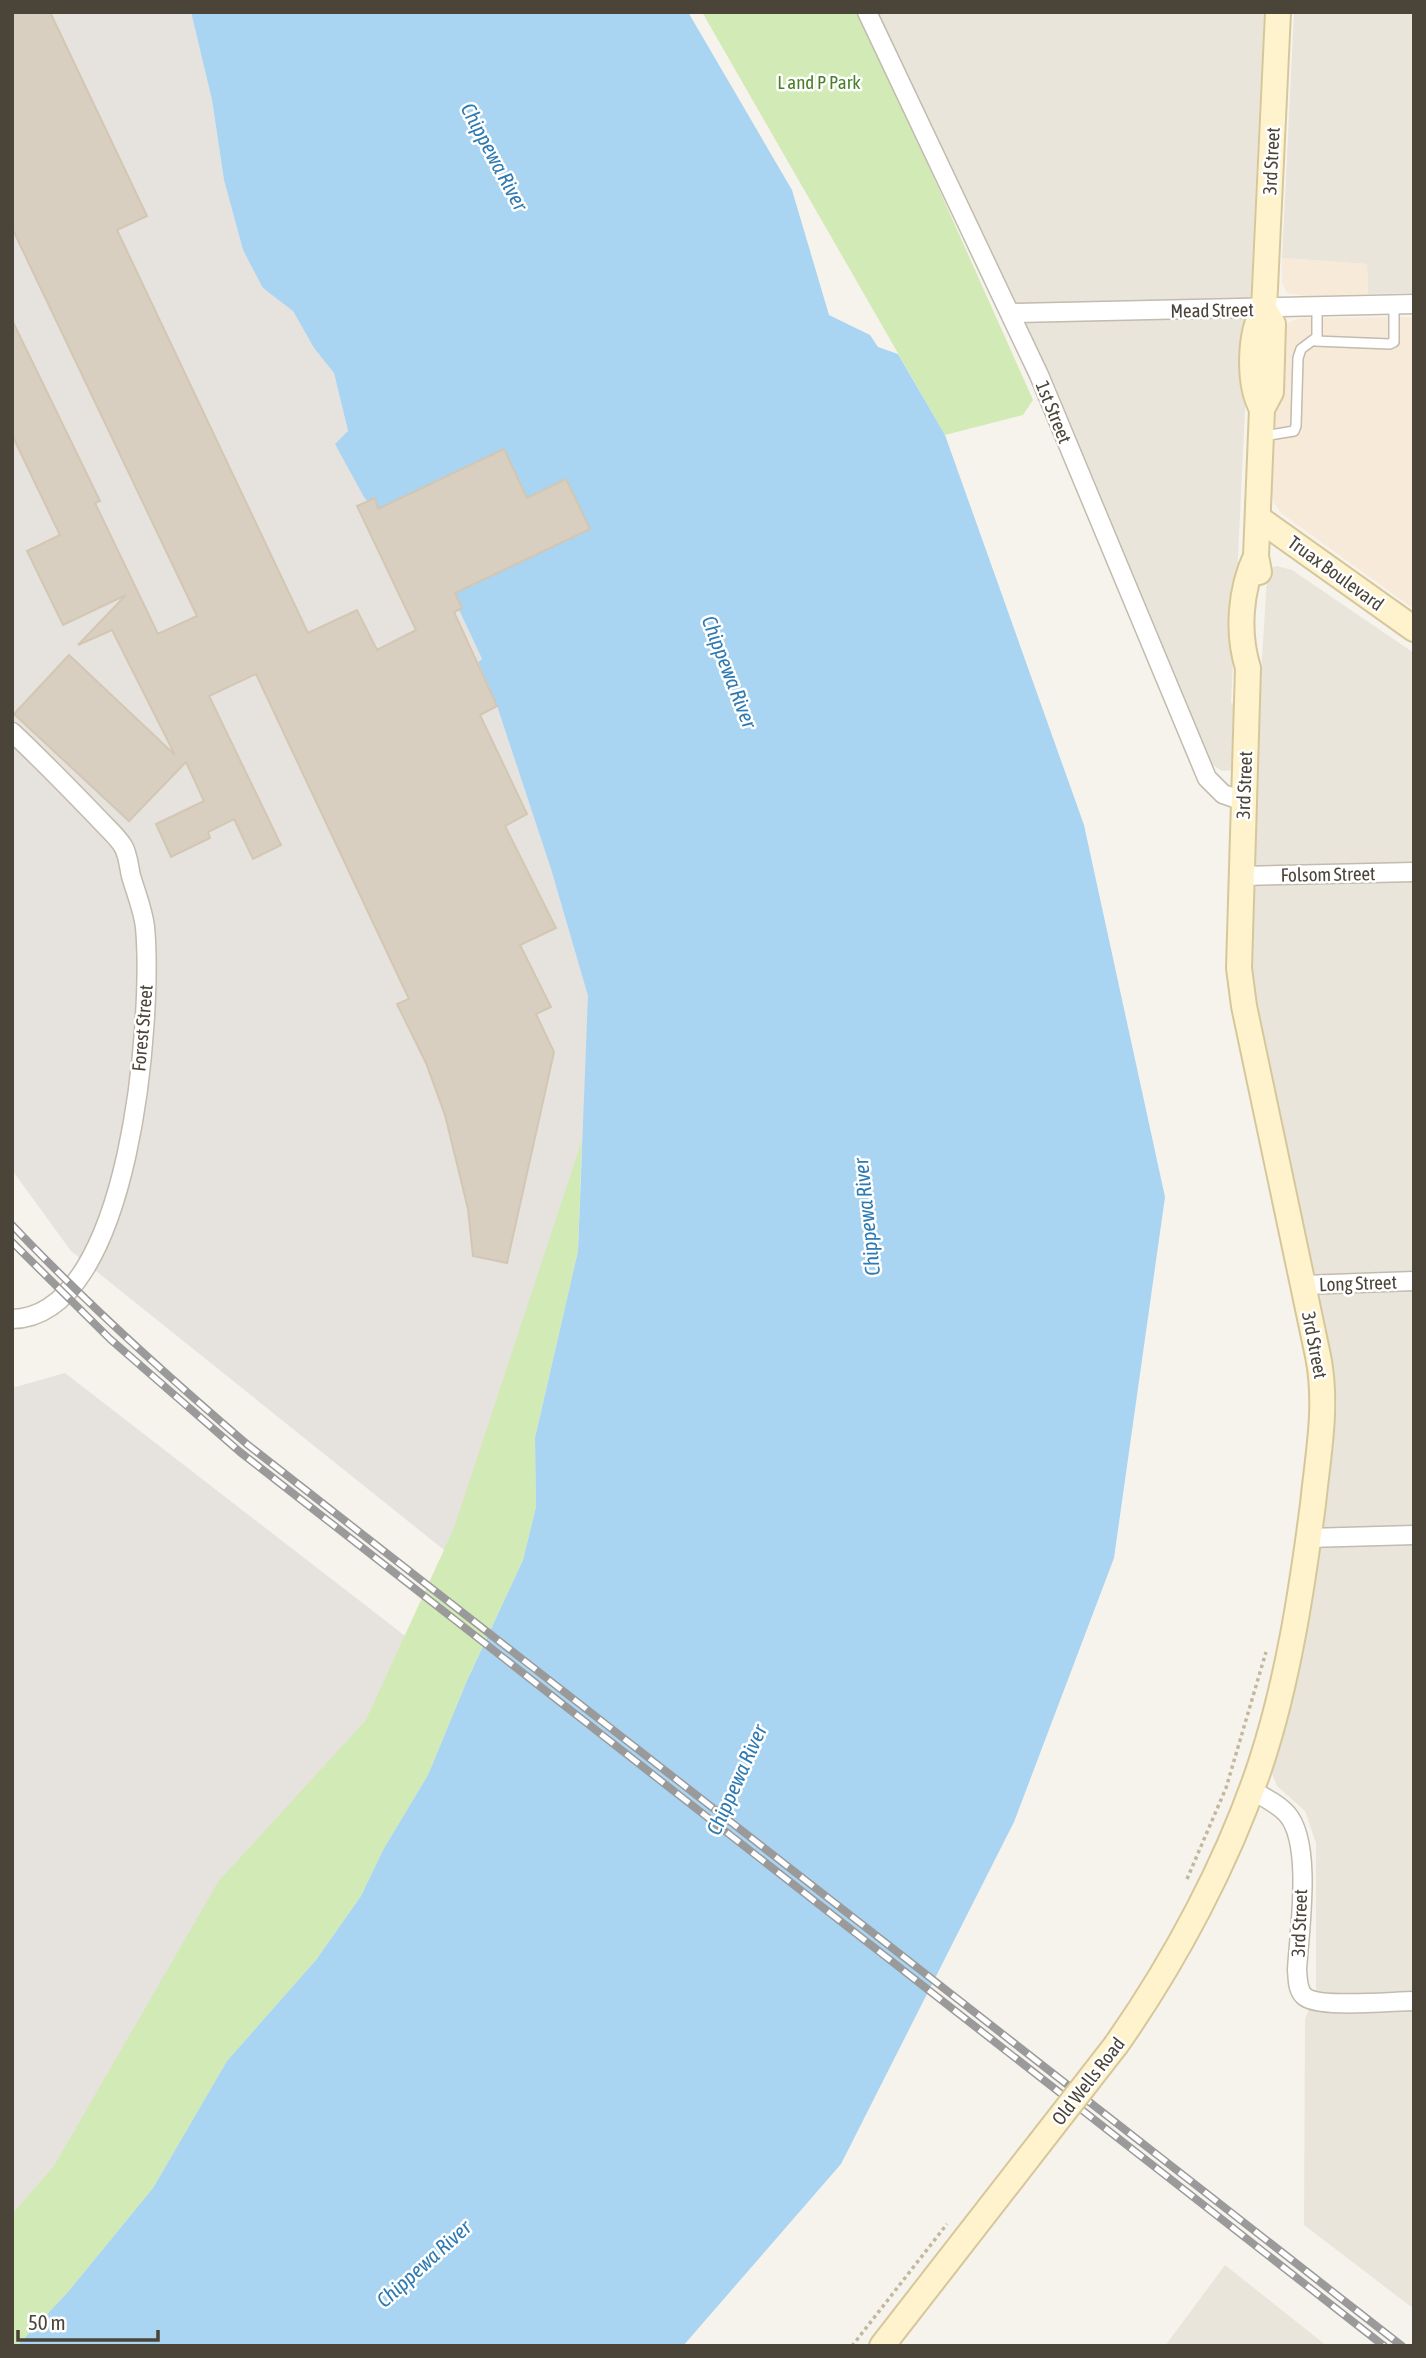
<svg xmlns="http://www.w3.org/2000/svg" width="1426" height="2358" font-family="'Asap Condensed',sans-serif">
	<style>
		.residential { fill: #eae5da }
		.commercial { fill: #f7ead8 }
		.industrial { fill: #e6e2dd }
		.green { fill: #d2eab5 }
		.water { fill: #a9d4f2 }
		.building { fill: #d8cfc1; stroke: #d3c7b4; stroke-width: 2 }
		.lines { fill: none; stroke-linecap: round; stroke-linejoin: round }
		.lane-casing { stroke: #c2bbae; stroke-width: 12 }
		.street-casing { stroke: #c2bbae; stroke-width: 21 }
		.secondary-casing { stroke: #d6c79b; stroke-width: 28 }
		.path { stroke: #c4b79f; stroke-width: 3.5; stroke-dasharray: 3.5 3.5; stroke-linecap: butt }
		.lane { stroke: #fff; stroke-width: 9 }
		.street { stroke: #fff; stroke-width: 18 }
		.secondary { stroke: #fff3cd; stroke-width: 24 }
		.rail-casing { stroke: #9a9a9a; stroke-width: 8 }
		.rail { stroke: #fff; stroke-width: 5; stroke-dasharray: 16; stroke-linecap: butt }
		.secondary-bridge-casing { stroke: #d6c79b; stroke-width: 28; stroke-linecap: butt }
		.secondary-bridge { stroke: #fff3cd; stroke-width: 24 }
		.labels { text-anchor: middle; stroke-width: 5; stroke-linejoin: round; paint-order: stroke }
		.park-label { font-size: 19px; fill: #4a7f2a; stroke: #fff }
		.street-label { font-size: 19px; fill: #4b4439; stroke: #fff }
		.water-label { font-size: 21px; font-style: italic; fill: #2e7ab2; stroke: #fff }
	</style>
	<rect width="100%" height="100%" fill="#f6f3ec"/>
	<!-- residential -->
	<g class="residential">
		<polygon points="877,12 1264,12 1231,703 1259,705 1267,578 1272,567 1277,566 1292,570 1414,653 1414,2309 1304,2225 1305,2019 1316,1992 1316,1843 1305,1811 1277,1786 1272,1774 1301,1659 1316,1579 1337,1405 1330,1351 1253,981 1251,931 1257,768 1222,771 1208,762 1056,389"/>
		<polygon points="1294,12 1414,12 1414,293 1368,294 1367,264 1282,258"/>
		<polygon points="1225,2265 1327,2346 1165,2346"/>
	</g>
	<!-- commercial -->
	<g class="commercial">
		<polygon points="1282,258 1367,264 1368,294 1305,296 1287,293 1282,282"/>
		<polygon points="1414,317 1414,609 1281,513 1273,501 1271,487 1279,335 1284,325 1299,318"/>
	</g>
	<!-- industrial -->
	<g class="industrial">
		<polygon points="12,12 191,12 212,100 224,180 243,250 293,311 314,348 334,373 348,432 438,585 460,612 482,659 478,662 497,706 551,869 588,996 588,1061 579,1197 504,1598 71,1251 12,1170"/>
		<polygon points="65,1373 466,1683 17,2346 12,2346 12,1388"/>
	</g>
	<!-- green -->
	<g class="green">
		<polygon points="702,12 860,12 1033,400 1023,415 945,435"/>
		<polygon points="582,1140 578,1251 535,1438 536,1507 523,1560 466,1683 428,1775 383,1850 361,1896 316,1960 227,2061 153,2188 68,2292 17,2346 12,2346 12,2214 54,2166 218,1882 366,1720 454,1528"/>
	</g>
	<!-- water -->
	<polygon class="water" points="191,12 688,12 792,190 829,315 870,335 878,347 898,354 945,435 1084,825 1165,1197 1114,1558 1014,1822 841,2164 683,2346 17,2346 68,2292 153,2188 227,2061 316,1960 361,1896 383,1850 428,1775 466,1683 523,1560 536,1507 535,1438 578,1251 588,996 551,869 497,706 478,662 482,659 460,612 364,497 335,444 348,431 334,373 314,348 293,311 263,288 243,250 224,180 212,100"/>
	<!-- building -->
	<polygon class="building" points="12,12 50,12 147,216 117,230 308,633 357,610 377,650 416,630 357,506 375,498 378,509 504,449 527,498 566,479 590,529 455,593 462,608 454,612 497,706 480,715 527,814 505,826 556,928 520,945 551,1007 536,1014 554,1052 507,1263 473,1256 468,1209 445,1115 426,1063 397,1004 409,999 256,674 209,696 281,845 253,859 234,819 208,832 210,838 171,857 156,824 204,801 186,762 129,821 14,714 69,655 175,755 112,630 78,645 126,595 63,625 27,551 60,535 12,435 12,320 100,501 95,503 158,634 197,616 12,228"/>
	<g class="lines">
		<defs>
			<g id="lane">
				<polyline points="1315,341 1390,344 1394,342 1394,305"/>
				<polyline points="1264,436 1294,431 1296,426 1298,358 1301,349 1317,337 1317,306"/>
			</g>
			<g id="street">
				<polyline points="867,12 1039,375 1207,778 1223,794 1243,801"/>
				<polyline points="1011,313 1414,304"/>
				<path d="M 12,732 C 42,760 70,789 98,818 C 106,827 117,836 123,846 C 128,854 129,867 131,876 C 136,893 143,910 145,927 C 153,1014 132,1317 12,1319"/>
				<polyline points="1242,876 1414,872"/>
				<polyline points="1303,1285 1414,1281"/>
				<polyline points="1308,1538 1414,1535"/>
				<path d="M 1251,1790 C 1264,1797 1278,1804 1287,1814 C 1313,1843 1299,1933 1297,1970 C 1298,1979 1297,1989 1304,1996 C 1317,2009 1393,2001 1414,2001"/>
			</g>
			<g id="secondary">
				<path d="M 1262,409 C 1248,384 1249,333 1264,309 L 1278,12"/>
				<polyline points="1258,518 1414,629"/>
				<polyline points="1259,572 1256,556 1262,409 1271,392 1273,324 1264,309"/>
				<path d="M 1116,2045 C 1175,1961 1229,1860 1261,1763 C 1288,1681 1302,1589 1313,1504 C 1318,1454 1328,1406 1318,1356 L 1244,1006 L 1239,968 L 1248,668 C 1237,633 1240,590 1256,556"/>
				<polyline points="882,2346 1039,2144"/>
			</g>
		</defs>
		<!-- lane casing -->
		<use href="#lane" class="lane-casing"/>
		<!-- street casing -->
		<use href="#street" class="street-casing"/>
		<!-- secondary casing -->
		<use href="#secondary" class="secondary-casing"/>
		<!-- path -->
		<g class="path">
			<polyline points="1187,1879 1226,1788 1266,1652"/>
			<polyline points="852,2346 947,2224"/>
		</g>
		<!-- lane -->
		<use href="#lane" class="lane"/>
		<!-- street -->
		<use href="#street" class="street"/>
		<!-- secondary -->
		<use href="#secondary" class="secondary"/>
		<defs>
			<g id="rail">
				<path d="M 12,1225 C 86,1303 166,1375 248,1445 L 1402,2346"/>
				<polyline points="12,1242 110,1339 240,1452 1384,2346"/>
			</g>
		</defs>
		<!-- rail casing -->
		<use href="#rail" class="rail-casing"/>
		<!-- rail -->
		<use href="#rail" class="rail"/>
		<defs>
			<polyline id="secondary-bridge" points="1039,2144 1116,2045"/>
		</defs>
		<!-- secondary-bridge casing -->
		<use href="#secondary-bridge" class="secondary-bridge-casing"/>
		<!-- secondary-bridge -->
		<use href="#secondary-bridge" class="secondary-bridge"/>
	</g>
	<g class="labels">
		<!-- park labels -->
		<g class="park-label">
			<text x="819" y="89">L and P Park</text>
		</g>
		<!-- street labels -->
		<g class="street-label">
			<text transform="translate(1271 161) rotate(-87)" y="7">3rd Street</text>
			<text transform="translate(1212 310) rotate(-1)" y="7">Mead Street</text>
			<text transform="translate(1054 412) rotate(68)" y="7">1st Street</text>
			<text transform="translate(1336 573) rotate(36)" y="7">Truax Boulevard</text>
			<text transform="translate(1244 785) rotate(-88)" y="7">3rd Street</text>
			<text transform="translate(1328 874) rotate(-1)" y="7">Folsom Street</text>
			<text transform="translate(142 1028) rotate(-85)" y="7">Forest Street</text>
			<text transform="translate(1358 1283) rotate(-2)" y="7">Long Street</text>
			<text transform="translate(1315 1345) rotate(79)" y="7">3rd Street</text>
			<text transform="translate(1299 1923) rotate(-88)" y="7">3rd Street</text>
			<text transform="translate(1088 2081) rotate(-52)" y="7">Old Wells Road</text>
		</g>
		<!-- water labels -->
		<g class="water-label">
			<text transform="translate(494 157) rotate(62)" y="7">Chippewa River</text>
			<text transform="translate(729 672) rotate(69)" y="7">Chippewa River</text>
			<text transform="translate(867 1217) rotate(-96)" y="7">Chippewa River</text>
			<text transform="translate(737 1780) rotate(-66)" y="7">Chippewa River</text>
			<text transform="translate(424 2264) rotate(-42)" y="7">Chippewa River</text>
		</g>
	</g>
	<!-- border -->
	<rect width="1426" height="2358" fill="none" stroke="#4b4439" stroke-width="28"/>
	<!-- scale -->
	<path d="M18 2330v10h140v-10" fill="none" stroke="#4b4439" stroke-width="3.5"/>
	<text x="28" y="2330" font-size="21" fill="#4b4439" stroke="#ffffff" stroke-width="5" paint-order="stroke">50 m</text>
</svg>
